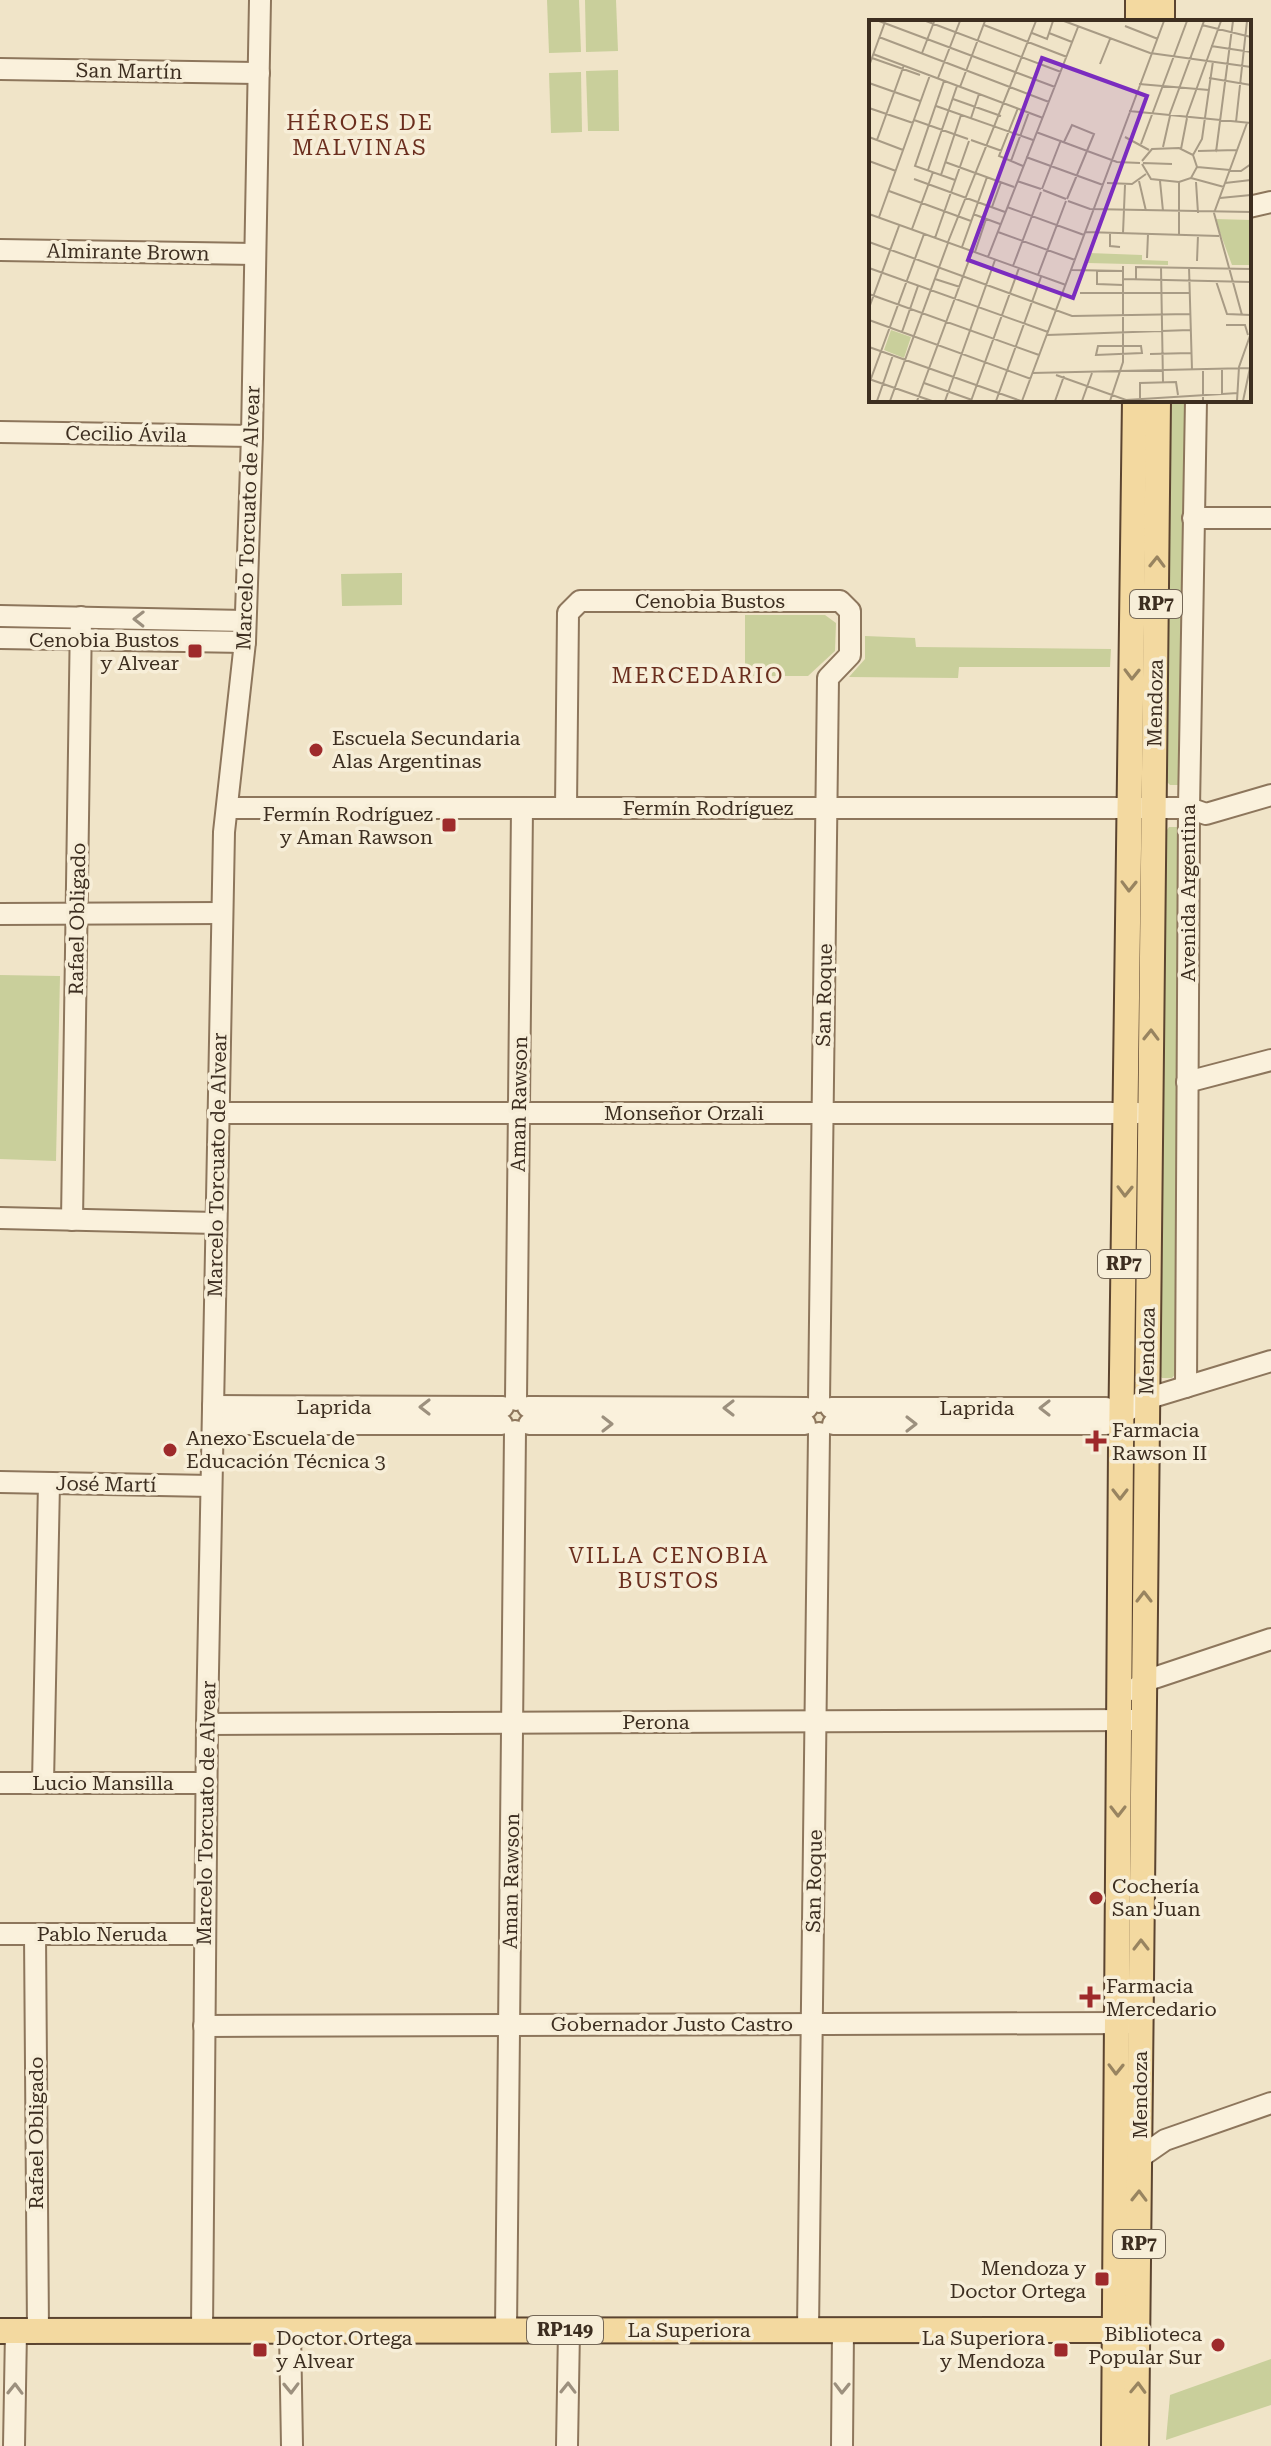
<svg xmlns="http://www.w3.org/2000/svg" width="1271" height="2446" font-family="'Roboto Serif',serif">
	<style>
		.green { fill: #c9cf9b }
		.lines { fill: none; stroke-linecap: round; stroke-linejoin: round }
		.minor-casing { stroke: #8d765c; stroke-width: 24 }
		.major-casing { stroke: #5b4430; stroke-width: 28 }
		.minor { stroke: #faf1dc; stroke-width: 20 }
		.major { stroke: #f3d9a0; stroke-width: 24 }
		.oneway { stroke: #988460 }
		.oneway2 { stroke: #9c907e }
		.poi-dot { fill: #9e2a2b; stroke: #f7eed8; stroke-width: 3 }
		.labels { text-anchor: middle; stroke-width: 7; stroke-linejoin: round; paint-order: stroke }
		.shield { fill: #f7eed8; stroke: #756857; stroke-width: 2 }
		.shield-label { font-size: 18px; font-weight: bold; fill: #3d2e20 }
		.street-label { font-size: 20px; fill: #3d2e20; stroke: #f7eed8 }
		.poi-label { font-size: 20px; fill: #3d2e20; stroke: #f7eed8; text-anchor: start }
		.neighbourhood-label { font-size: 22px; letter-spacing: 2px; fill: #6b2e1e; stroke: #f7eed8 }
		.inset-road { fill: none; stroke: #a89b85; stroke-width: 2 }
		.view { fill: #7b2cbf; fill-opacity: 0.15; stroke: #7b2cbf; stroke-width: 4 }
		.inset-edge { fill: none; stroke: #3d2e20; stroke-width: 4 }
	</style>
	<rect width="100%" height="100%" fill="#f0e4c8"/>
	<!-- green -->
	<g class="green">
		<polygon points="547,0 579,0 581,52 549,53"/>
		<polygon points="585,0 616,0 618,51 586,52"/>
		<polygon points="618,70 619,131 588,131 586,71"/>
		<polygon points="581,72 582,132 551,133 549,73"/>
		<polygon points="1167,400 1186,400 1183,780 1179,785 1170,785 1166,781"/>
		<polygon points="402,573 402,605 342,606 341,574"/>
		<polygon points="745,615 825,615 836,623 835,651 808,676 745,676"/>
		<polygon points="865,636 915,638 916,647 1111,649 1110,667 959,667 958,678 849,677 865,659"/>
		<polygon points="1169,827 1180,827 1185,833 1176,1373 1172,1378 1162,1378 1158,1374 1165,833"/>
		<polygon points="0,975 60,976 56,1161 0,1159"/>
		<polygon points="1271,2359 1271,2405 1166,2440 1170,2395"/>
	</g>
	<g class="lines">
		<defs>
			<g id="minor">
				<polyline points="0,69 259,73"/>
				<polyline points="1249,207 1271,202"/>
				<polyline points="0,250 255,254"/>
				<polyline points="0,432 252,436"/>
				<polyline points="1193,518 1271,518"/>
				<polyline points="0,616 245,621"/>
				<polyline points="0,638 245,642"/>
				<polyline points="227,808 1189,808 1206,814 1271,795"/>
				<polyline points="566,808 568,613 580,601 840,601 850,611 850,655 828,678 819,1402"/>
				<polyline points="0,914 222,913"/>
				<polyline points="1187,1082 1271,1060"/>
				<polyline points="218,1113 1138,1113"/>
				<polyline points="0,1218 216,1223"/>
				<polyline points="72,1220 81,617"/>
				<polyline points="1186,1387 1189,808 1196,400"/>
				<polyline points="516,1400 522,808"/>
				<polyline points="213,1406 503,1407"/>
				<polyline points="528,1407 807,1408"/>
				<polyline points="831,1408 1106,1408 1121,1416"/>
				<polyline points="213,1424 502,1424"/>
				<polyline points="529,1424 805,1424"/>
				<polyline points="833,1424 1106,1424 1146,1399 1271,1361"/>
				<polyline points="0,1482 211,1486"/>
				<polyline points="1133,1690 1148,1680 1271,1639"/>
				<polyline points="207,1724 1135,1720"/>
				<polyline points="0,1783 206,1783"/>
				<polyline points="43,1783 49,1483"/>
				<polyline points="0,1934 205,1934"/>
				<polyline points="35,1934 38,2331"/>
				<polyline points="204,2026 1132,2023"/>
				<polyline points="1129,2165 1165,2140 1271,2103"/>
				<polyline points="506,2330 515,1431"/>
				<polyline points="808,2330 819,1433"/>
				<polyline points="202,2331 207,1724 224,832 245,642 252,436 260,0"/>
				<polyline points="290,2331 292,2446"/>
				<polyline points="14,2446 16,2331"/>
				<polyline points="567,2446 569,2330"/>
				<polyline points="842,2446 843,2330"/>
			</g>
			<g id="major">
				<polyline points="1138,22 1138,0"/>
				<polyline points="1162,22 1162,0"/>
				<polyline points="0,2331 1127,2330"/>
				<polyline points="1114,2446 1121,1447 1135,400"/>
				<polyline points="1136,2446 1158,400"/>
			</g>
		</defs>
		<!-- minor casing -->
		<use href="#minor" class="minor-casing"/>
		<!-- major casing -->
		<use href="#major" class="major-casing"/>
		<!-- minor -->
		<use href="#minor" class="minor"/>
		<!-- major -->
		<use href="#major" class="major"/>
	</g>
	<!-- one-way arrows -->
	<defs><path id="oneway-chevron" d="M-2-3.5L2.5 0L-2 3.5" fill="none" stroke-width="1.6" stroke-linecap="round" stroke-linejoin="round" transform="scale(2)"/></defs>
	<g class="oneway">
		<use href="#oneway-chevron" transform="translate(1157 562) rotate(-89)"/>
		<use href="#oneway-chevron" transform="translate(1132 674) rotate(91)"/>
		<use href="#oneway-chevron" transform="translate(1129 886) rotate(91)"/>
		<use href="#oneway-chevron" transform="translate(1151 1035) rotate(-89)"/>
		<use href="#oneway-chevron" transform="translate(1125 1191) rotate(91)"/>
		<use href="#oneway-chevron" transform="translate(1120 1494) rotate(90)"/>
		<use href="#oneway-chevron" transform="translate(1144 1597) rotate(-90)"/>
		<use href="#oneway-chevron" transform="translate(1118 1811) rotate(90)"/>
		<use href="#oneway-chevron" transform="translate(1141 1945) rotate(-90)"/>
		<use href="#oneway-chevron" transform="translate(1116 2069) rotate(91)"/>
		<use href="#oneway-chevron" transform="translate(1139 2196) rotate(-89)"/>
		<use href="#oneway-chevron" transform="translate(1138 2388) rotate(-88)"/>
	</g>
	<g class="oneway2">
		<use href="#oneway-chevron" transform="translate(139 619) rotate(-179)"/>
		<use href="#oneway-chevron" transform="translate(425 1407) rotate(-180)"/>
		<use href="#oneway-chevron" transform="translate(729 1408) rotate(-180)"/>
		<use href="#oneway-chevron" transform="translate(1045 1408) rotate(-180)"/>
		<use href="#oneway-chevron" transform="translate(607 1424)"/>
		<use href="#oneway-chevron" transform="translate(911 1424)"/>
		<use href="#oneway-chevron" transform="translate(291 2388) rotate(89)"/>
		<use href="#oneway-chevron" transform="translate(568 2388) rotate(-89)"/>
		<use href="#oneway-chevron" transform="translate(842 2388) rotate(91)"/>
		<use href="#oneway-chevron" transform="translate(15 2389) rotate(-89)"/>
	</g>
	<!-- markers -->
	<g class="poi-dot">
		<rect x="187" y="643" width="16" height="16" rx="4"/>
		<circle cx="316" cy="750" r="8"/>
		<rect x="441" y="817" width="16" height="16" rx="4"/>
		<path d="M1092 1429h8v8h8v8h-8v8h-8v-8h-8v-8h8z"/>
		<circle cx="170" cy="1450" r="8"/>
		<circle cx="1096" cy="1898" r="8"/>
		<path d="M1086 1985h8v8h8v8h-8v8h-8v-8h-8v-8h8z"/>
		<rect x="1094" y="2271" width="16" height="16" rx="4"/>
		<circle cx="1218" cy="2345" r="8"/>
		<rect x="252" y="2342" width="16" height="16" rx="4"/>
		<rect x="1053" y="2342" width="16" height="16" rx="4"/>
	</g>
	<g class="labels">
		<!-- shield labels -->
		<g class="shield">
			<rect x="1130" y="590" width="52" height="28" rx="6"/>
			<rect x="1098" y="1250" width="52" height="28" rx="6"/>
			<rect x="1113" y="2230" width="52" height="28" rx="6"/>
			<rect x="527" y="2316" width="76" height="28" rx="6"/>
		</g>
		<g class="shield-label">
			<text x="1156" y="610">RP7</text>
			<text x="1124" y="1270">RP7</text>
			<text x="1139" y="2250">RP7</text>
			<text x="565" y="2336">RP149</text>
		</g>
		<!-- street labels -->
		<g class="street-label">
			<text transform="translate(129 71) rotate(1)" y="7">San Martín</text>
			<text transform="translate(128 252) rotate(1)" y="7">Almirante Brown</text>
			<text transform="translate(126 434) rotate(1)" y="7">Cecilio Ávila</text>
			<text transform="translate(248 518) rotate(-88)" y="7">Marcelo Torcuato de Alvear</text>
			<text x="710" y="608">Cenobia Bustos</text>
			<text transform="translate(1155 703) rotate(-89)" y="7">Mendoza</text>
			<text x="708" y="815">Fermín Rodríguez</text>
			<text transform="translate(1188 893) rotate(-90)" y="7">Avenida Argentina</text>
			<text transform="translate(77 919) rotate(-89)" y="7">Rafael Obligado</text>
			<text transform="translate(824 995) rotate(-89)" y="7">San Roque</text>
			<text transform="translate(519 1104) rotate(-89)" y="7">Aman Rawson</text>
			<text x="684" y="1120">Monseñor Orzali</text>
			<text transform="translate(217 1165) rotate(-89)" y="7">Marcelo Torcuato de Alvear</text>
			<text transform="translate(1147 1351) rotate(-89)" y="7">Mendoza</text>
			<text x="334" y="1414">Laprida</text>
			<text x="977" y="1415">Laprida</text>
			<text transform="translate(106 1484) rotate(1)" y="7">José Martí</text>
			<text x="656" y="1729">Perona</text>
			<text x="103" y="1790">Lucio Mansilla</text>
			<text transform="translate(206 1813) rotate(-89)" y="7">Marcelo Torcuato de Alvear</text>
			<text transform="translate(511 1881) rotate(-89)" y="7">Aman Rawson</text>
			<text transform="translate(814 1881) rotate(-89)" y="7">San Roque</text>
			<text x="102" y="1941">Pablo Neruda</text>
			<text x="672" y="2031">Gobernador Justo Castro</text>
			<text transform="translate(1140 2095) rotate(-90)" y="7">Mendoza</text>
			<text transform="translate(36 2133) rotate(-90)" y="7">Rafael Obligado</text>
			<text x="689" y="2337">La Superiora</text>
		</g>
		<!-- poi labels -->
		<g class="poi-label">
			<text x="179" y="647" text-anchor="end">Cenobia Bustos<tspan x="179" dy="23">y Alvear</tspan></text>
			<text x="332" y="745">Escuela Secundaria<tspan x="332" dy="23">Alas Argentinas</tspan></text>
			<text x="433" y="821" text-anchor="end">Fermín Rodríguez<tspan x="433" dy="23">y Aman Rawson</tspan></text>
			<text x="1112" y="1437">Farmacia<tspan x="1112" dy="23">Rawson II</tspan></text>
			<text x="186" y="1445">Anexo Escuela de<tspan x="186" dy="23">Educación Técnica 3</tspan></text>
			<text x="1112" y="1893">Cochería<tspan x="1112" dy="23">San Juan</tspan></text>
			<text x="1106" y="1993">Farmacia<tspan x="1106" dy="23">Mercedario</tspan></text>
			<text x="1086" y="2275" text-anchor="end">Mendoza y<tspan x="1086" dy="23">Doctor Ortega</tspan></text>
			<text x="1202" y="2341" text-anchor="end">Biblioteca<tspan x="1202" dy="23">Popular Sur</tspan></text>
			<text x="276" y="2345">Doctor Ortega<tspan x="276" dy="23">y Alvear</tspan></text>
			<text x="1045" y="2345" text-anchor="end">La Superiora<tspan x="1045" dy="23">y Mendoza</tspan></text>
		</g>
		<!-- neighbourhood labels -->
		<g class="neighbourhood-label">
			<text x="360" y="130">HÉROES DE<tspan x="360" dy="25">MALVINAS</tspan></text>
			<text x="698" y="683">MERCEDARIO</text>
			<text x="669" y="1563">VILLA CENOBIA<tspan x="669" dy="25">BUSTOS</tspan></text>
		</g>
	</g>
	<!-- overview -->
	<g transform="translate(869 20)">
		<rect width="382" height="382" fill="#f0e4c8"/>
		<path d="M 346,199 L 382,200 L 382,245 L 363,245 ZM 220,233 L 273,235 L 273,240 L 299,241 L 299,245 L 219,243 ZM 22,310 L 42,317 L 35,338 L 15,330 Z" fill="#c9cf9b"/>
		<path class="inset-road" d="M 10,1 L 186,67M 57,1 L 192,52M 195,1 L 281,33 L 382,47M 115,5 L 198,37M 333,5 L 382,17M 256,6 L 289,19M 163,13 L 178,19 L 184,1M 180,13 L 203,22M 10,17 L 180,82M 342,26 L 382,32M 53,33 L 65,2M 4,34 L 174,98M 3,38 L 51,55M 231,44 L 241,19M 0,46 L 16,2M 69,58 L 91,1M 340,58 L 382,65M 75,61 L 46,146 L 86,160M 0,63 L 51,81M 270,64 L 340,70M 91,67 L 116,1M 84,79 L 132,96M 67,86 L 164,120M 0,88 L 44,103M 149,88 L 130,136 L 154,146M 260,91 L 382,103M 300,96 L 335,1M 102,98 L 110,74M 317,98 L 352,1M 45,100 L 99,119M 367,102 L 378,1M 167,112 L 248,142 L 271,143M 0,117 L 34,130M 256,117 L 280,130M 8,120 L 35,45M 102,120 L 133,131M 195,122 L 203,105 L 225,114 L 198,179M 272,124 L 318,1M 294,127 L 301,96M 312,129 L 318,98M 329,131 L 368,130M 347,132 L 364,1M 324,135 L 333,119 L 344,41M 157,137 L 234,165M 0,141 L 27,151M 142,141 L 160,92M 76,142 L 145,167M 274,143 L 303,144M 273,144 L 282,159 L 310,162 L 322,158 L 328,147 L 324,135 L 310,128 L 283,129 L 273,141M 328,147 L 372,151 L 382,144M 59,150 L 88,66M 72,155 L 92,95M 322,158 L 355,167M 45,159 L 136,192M 148,161 L 172,169M 270,161 L 277,191M 291,161 L 294,191M 310,162 L 310,215M 327,162 L 329,193M 238,163 L 263,164 L 277,154M 356,163 L 382,160M 173,169 L 192,120M 174,170 L 197,179M 20,171 L 102,201M 351,178 L 382,175M 199,181 L 221,189 L 382,192M 123,187 L 132,162M 138,187 L 215,215M 0,194 L 197,265M 104,194 L 131,204M 10,197 L 61,55M 43,209 L 64,152M 129,212 L 206,240M 216,212 L 350,216M 241,212 L 241,226 L 251,227M 254,213 L 256,165M 66,218 L 100,121M 0,222 L 203,296 L 321,294M 79,222 L 167,1M 93,227 L 118,157M 106,232 L 117,199M 119,237 L 209,7M 278,238 L 279,214M 328,241 L 329,215M 144,246 L 172,172M 292,247 L 294,362M 320,247 L 323,350M 0,248 L 179,312M 203,250 L 254,251M 228,250 L 228,264 L 254,265M 169,255 L 197,181M 66,259 L 91,267M 254,259 L 382,262M 267,259 L 267,247 L 382,249M 347,261 L 358,294 L 382,295M 211,273 L 320,273M 0,274 L 170,335M 0,288 L 30,206M 373,295 L 345,193 L 378,103M 0,300 L 162,359M 357,305 L 376,305 L 379,315M 33,312 L 49,266M 178,315 L 321,310M 229,326 L 272,326 L 273,333 L 227,335 ZM 0,327 L 152,381M 281,334 L 322,333M 353,348 L 353,374M 334,349 L 334,381M 163,353 L 381,348M 187,355 L 257,380 L 369,373M 0,359 L 63,381M 55,363 L 106,381M 0,364 L 55,214M 271,378 L 271,363 L 307,362 L 309,375M 8,381 L 24,335M 21,381 L 79,223M 48,381 L 103,232M 76,381 L 126,240M 102,381 L 150,248M 127,381 L 172,257M 153,381 L 295,1M 186,381 L 195,356M 213,381 L 223,353M 241,381 L 254,342 L 254,246M 368,381 L 370,347 L 382,313M 374,381 L 382,343"/>
		<path class="view" d="M 173,38 L 278,76 L 204,278 L 99,240 Z"/>
		<rect width="382" height="382" class="inset-edge"/>
	</g>
</svg>
